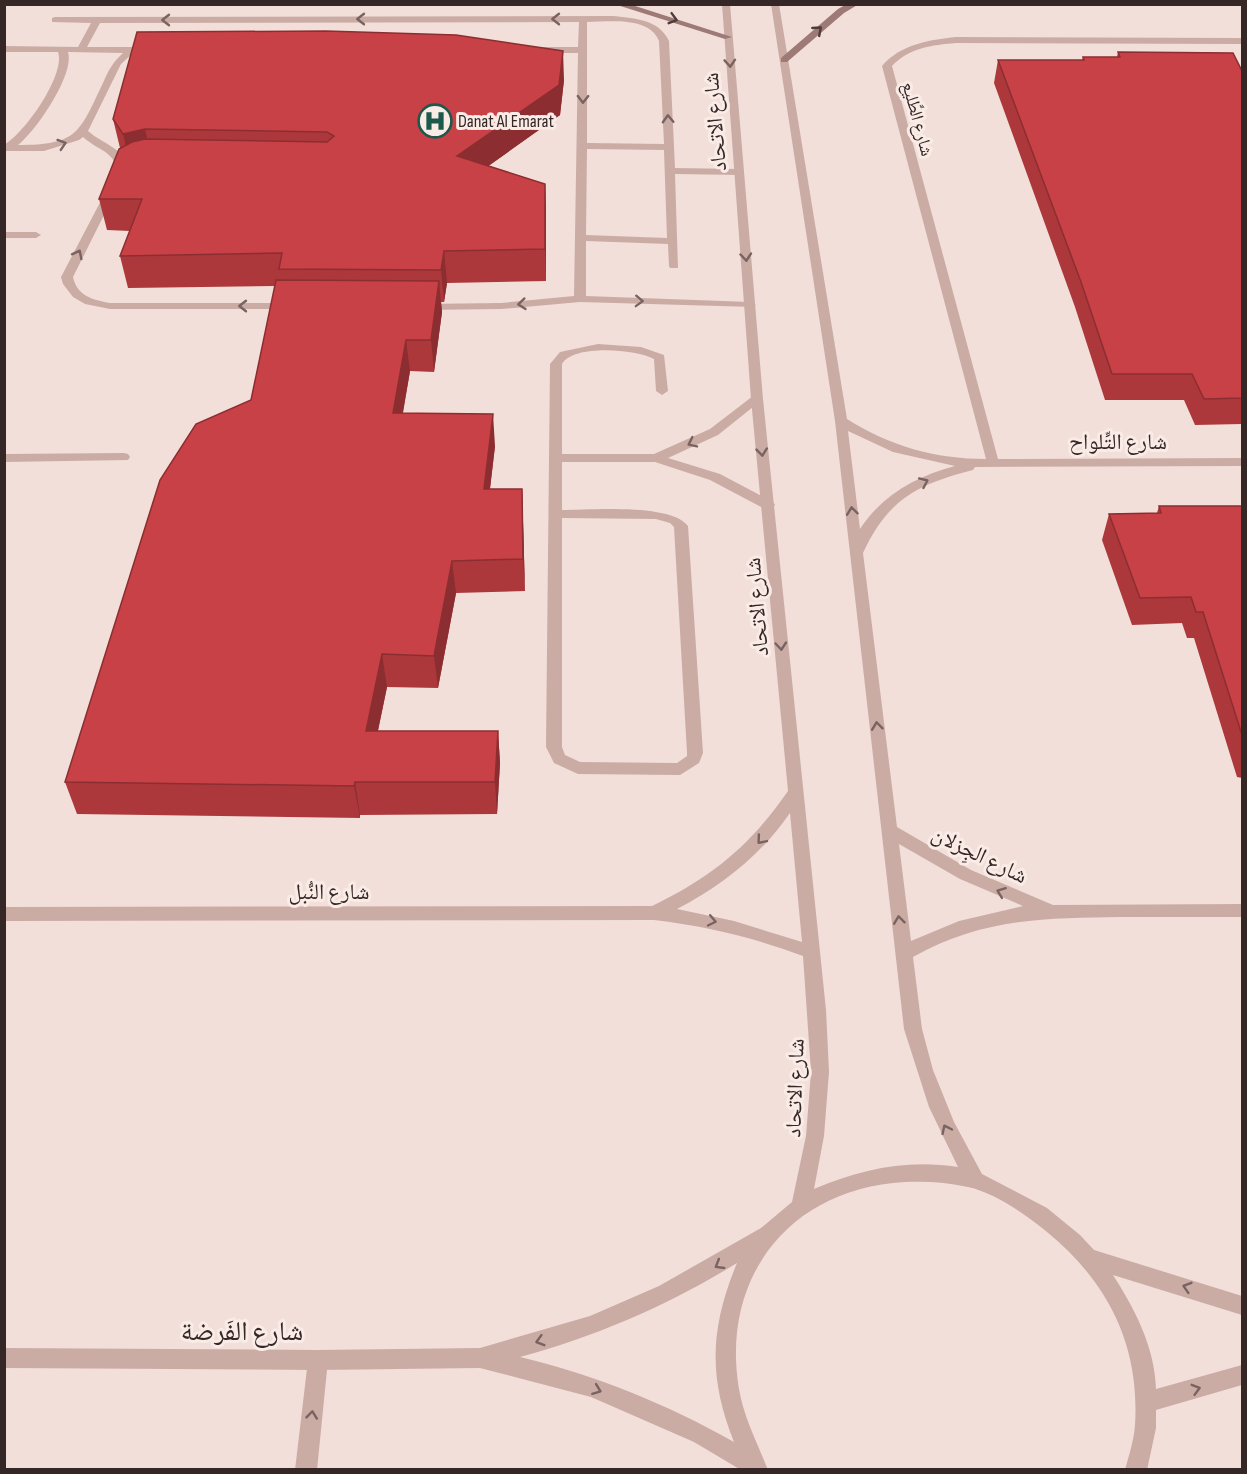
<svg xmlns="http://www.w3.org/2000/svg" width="1247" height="1474" font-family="'Sofia Sans Condensed','Noto Naskh Arabic',sans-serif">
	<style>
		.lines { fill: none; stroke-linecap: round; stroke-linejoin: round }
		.lane { fill: #caaca5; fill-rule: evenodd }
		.street { fill: #caaca5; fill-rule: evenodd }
		.secondary { fill: #9e7a77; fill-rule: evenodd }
		.wall { fill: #ac383c }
		.shaded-wall { fill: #8c2e31 }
		.building { fill: #c84146; stroke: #8c2e31; stroke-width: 1.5 }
		.oneway { stroke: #796360 }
		.oneway2 { stroke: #503c3b }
		.labels { text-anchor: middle; stroke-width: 6; stroke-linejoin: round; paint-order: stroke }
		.far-street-label { font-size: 18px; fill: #362727; stroke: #f9ebe6 }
		.far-poi-label { font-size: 18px; fill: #362727; stroke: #f9ebe6; text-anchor: start }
		.street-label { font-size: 22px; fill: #362727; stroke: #f9ebe6 }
		.near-street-label { font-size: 27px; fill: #362727; stroke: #f9ebe6 }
	</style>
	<rect width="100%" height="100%" fill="#f2dfd9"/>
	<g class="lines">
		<!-- lane -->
		<g class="lane">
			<path d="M 612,16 C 633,18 659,19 669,41 L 675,168 L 739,169 L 744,172 L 739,175 L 675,174 L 678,268 L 670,268 L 669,266 L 668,244 L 586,241 L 586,296 L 750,302 L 756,305 L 754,307 L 580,302 L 501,309 L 423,310 L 417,307 L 423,304 L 501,303 L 574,296 L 578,53 L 541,53 L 536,50 L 541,47 L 578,47 L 579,22 L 100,23 L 87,47 L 151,47 L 156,50 L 151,53 L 133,53 L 121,64 L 88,131 C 101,143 133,152 129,174 L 121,174 C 109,147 103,154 83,137 L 79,140 L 44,151 L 4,151 L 4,145 C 24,134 66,75 58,52 L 4,52 L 4,46 L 78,47 L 91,23 L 52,22 L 52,18 L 55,17 ZM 587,22 C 609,22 649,16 659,41 L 664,144 L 587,143 ZM 68,52 L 123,53 C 113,62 108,71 103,83 C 79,133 78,145 18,145 C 36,131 75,74 68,52 ZM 587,149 L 664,150 L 667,238 L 586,235 Z"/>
			<path d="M 110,190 L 115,193 L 73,277 C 77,296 93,300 110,303 L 291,303 L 297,306 L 291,309 L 110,309 L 85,304 L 73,297 L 63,284 L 61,277 L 105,193 Z"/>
			<polygon points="4,232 36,232 41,235 36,238 4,238"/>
			<path d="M 598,344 L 641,347 L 664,355 L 668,391 L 662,395 L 656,391 L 654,359 C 636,349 573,344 562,364 L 562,454 L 654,454 L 710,429 L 753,396 L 757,395 L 763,399 L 718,435 L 668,458 L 720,474 L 773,502 L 775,505 L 773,508 L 763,508 L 710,480 L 655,462 L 562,462 L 562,510 C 590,510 671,503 688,526 L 703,753 L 699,763 L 680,775 L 578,774 L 554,763 L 546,747 L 550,364 L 560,352 ZM 562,518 L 656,519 L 670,523 L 674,527 L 687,753 L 687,756 L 677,763 L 580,762 L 565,755 L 562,747 Z"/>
			<polygon points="124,453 128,454 130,457 128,460 4,462 4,454"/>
			<polygon points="318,1350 325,1353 328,1360 317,1470 295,1470 308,1360 311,1353"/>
		</g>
		<!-- street -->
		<path class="street" d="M 722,4 L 730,4 L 763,399 L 826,1010 L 829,1072 L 824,1136 L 814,1189 C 861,1169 907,1159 958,1167 L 929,1107 L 904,1029 L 835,421 L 771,4 L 779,4 L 847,419 C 890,446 935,459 986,459 L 882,66 C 901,44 929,40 956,37 L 1242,38 L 1242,44 L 956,43 C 932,45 909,48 892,66 L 998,459 L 1242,458 L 1242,466 L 975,467 L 973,470 C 918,484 888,499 863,553 L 897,827 L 971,870 L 1053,905 L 1242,904 L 1242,917 C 1202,917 1162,917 1122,917 C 1046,918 982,918 913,957 L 922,1029 L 933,1070 L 954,1122 L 982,1174 L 1047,1208 L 1080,1235 L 1094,1250 L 1242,1296 L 1242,1315 L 1113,1275 C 1135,1309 1155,1348 1156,1389 L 1242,1365 L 1242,1385 L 1156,1410 L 1156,1428 L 1147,1470 L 1125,1470 C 1129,1455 1134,1440 1135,1425 C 1140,1345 1108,1282 1047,1232 C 1025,1214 995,1193 968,1187 C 947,1182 926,1181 905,1182 C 791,1188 720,1276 739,1389 C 744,1418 757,1442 768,1470 L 741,1470 L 694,1442 L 591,1397 L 480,1368 L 318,1370 L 4,1368 L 4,1348 L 318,1350 L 480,1348 L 590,1316 L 659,1286 L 761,1228 L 792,1202 L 806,1136 L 811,1072 L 803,956 C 755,938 706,926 654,920 L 4,921 L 4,907 L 652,906 C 712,877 750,846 788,791 L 751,399 ZM 848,431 L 893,452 L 955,466 C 917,476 882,495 860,529 ZM 790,813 L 802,942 L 734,921 L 677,909 C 722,886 761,855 790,813 ZM 899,844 L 960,879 L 1023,906 L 959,921 L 911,941 ZM 737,1263 C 710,1328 708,1377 734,1442 C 667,1404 595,1375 520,1357 C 597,1336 669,1305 737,1263 Z"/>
		<!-- secondary -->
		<g class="secondary">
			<polygon points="614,4 629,4 732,37 725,39"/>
			<polygon points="847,4 859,4 844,13 787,62 781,62 781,58 838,9"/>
		</g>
	</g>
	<!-- wall -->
	<g class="wall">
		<polygon points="1118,52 1242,71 1242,424 1195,425 1184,400 1105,400 1075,307 994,83 998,60 1082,60 1083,57 1117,57"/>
		<polygon points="564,80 560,115 488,166 545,184 546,216 546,281 447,283 444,302 441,302 442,312 434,372 410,371 403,413 495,446 490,489 522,489 523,522 525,591 456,593 438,688 387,687 378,731 498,731 500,763 497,814 360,815 360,818 77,814 65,782 251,400 275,286 128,288 120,256 130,231 107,230 99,199 120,148 113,119"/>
		<polygon points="1159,506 1242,506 1242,778 1237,777 1194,638 1187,638 1182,623 1132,625 1102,540 1109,514 1157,513"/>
	</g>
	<!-- shaded-wall -->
	<g class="shaded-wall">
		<polygon points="563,51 564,80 560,115 459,187 457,156"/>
		<polygon points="145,129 152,160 130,164 123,134"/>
		<polygon points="545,184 546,216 546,281 545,249"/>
		<polygon points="444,251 447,283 444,302 441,270"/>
		<polygon points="439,281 442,312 434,372 431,340"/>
		<polygon points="406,340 410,371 397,445 393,413"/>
		<polygon points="493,414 495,446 486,522 484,489"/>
		<polygon points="522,489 523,522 525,591 523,559"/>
		<polygon points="452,561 456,593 438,688 434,656"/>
		<polygon points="382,654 387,687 371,763 366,731"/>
		<polygon points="498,731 500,763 497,814 495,782"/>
		<polygon points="355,782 360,815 360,818 354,786"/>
	</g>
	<!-- building -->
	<g class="building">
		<polygon points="326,31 456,35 563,51 559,85 457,156 545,184 545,249 444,251 441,270 279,269 282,253 120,256 142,199 99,199 119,149 132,142 145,139 327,142 334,136 327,132 145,129 123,134 113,119 137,32"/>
		<polygon points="1118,52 1233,53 1242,71 1242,398 1204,399 1192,374 1112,374 1081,282 998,60 1084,60 1083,57 1120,57"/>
		<polygon points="276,280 439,281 431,340 406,340 393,413 493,414 484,489 522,489 523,559 452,561 434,656 382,654 366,731 498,731 495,782 355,782 354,786 65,782 160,480 196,424 251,400"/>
		<polygon points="1159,506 1242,506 1242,735 1203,612 1196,612 1191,597 1140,598 1109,514 1161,513"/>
	</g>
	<!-- one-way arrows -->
	<defs><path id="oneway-chevron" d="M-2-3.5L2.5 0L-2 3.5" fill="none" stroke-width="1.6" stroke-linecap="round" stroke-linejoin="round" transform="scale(1.5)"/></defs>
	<g class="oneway">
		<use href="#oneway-chevron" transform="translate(361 19) rotate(180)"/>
		<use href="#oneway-chevron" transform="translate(556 19) rotate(180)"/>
		<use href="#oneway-chevron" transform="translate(166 20) rotate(180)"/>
		<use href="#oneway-chevron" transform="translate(730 63) rotate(86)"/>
		<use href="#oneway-chevron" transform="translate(583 99) rotate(91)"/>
		<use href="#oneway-chevron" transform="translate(668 119) rotate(-92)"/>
		<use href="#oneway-chevron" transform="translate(62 144) rotate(-18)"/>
		<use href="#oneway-chevron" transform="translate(78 254) rotate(-63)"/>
		<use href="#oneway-chevron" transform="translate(746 257) rotate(85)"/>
		<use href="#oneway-chevron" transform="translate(639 301) rotate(2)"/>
		<use href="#oneway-chevron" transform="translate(522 304) rotate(174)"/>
		<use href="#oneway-chevron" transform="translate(243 306) rotate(-180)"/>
		<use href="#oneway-chevron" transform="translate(692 443) rotate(154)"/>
		<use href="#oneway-chevron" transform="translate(762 452) rotate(84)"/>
		<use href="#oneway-chevron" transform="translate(924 482) rotate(-24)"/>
		<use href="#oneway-chevron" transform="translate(852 511) rotate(-97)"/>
		<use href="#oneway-chevron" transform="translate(781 646) rotate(85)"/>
		<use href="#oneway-chevron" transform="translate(877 726) rotate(-97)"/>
		<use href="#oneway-chevron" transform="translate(761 840) rotate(130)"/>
		<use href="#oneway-chevron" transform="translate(1001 892) rotate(-159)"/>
		<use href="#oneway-chevron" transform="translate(899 920) rotate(-97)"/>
		<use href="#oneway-chevron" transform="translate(712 921) rotate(12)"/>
		<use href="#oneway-chevron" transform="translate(946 1129) rotate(-115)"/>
		<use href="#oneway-chevron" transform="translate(719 1265) rotate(149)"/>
		<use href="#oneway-chevron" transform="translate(1187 1287) rotate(-163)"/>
		<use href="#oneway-chevron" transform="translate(540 1341) rotate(164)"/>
		<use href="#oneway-chevron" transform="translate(1196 1389) rotate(-16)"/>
		<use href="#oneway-chevron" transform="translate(597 1390) rotate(21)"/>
		<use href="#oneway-chevron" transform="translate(312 1415) rotate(-84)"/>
	</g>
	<g class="oneway2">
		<use href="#oneway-chevron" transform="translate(673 19) rotate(16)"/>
		<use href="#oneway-chevron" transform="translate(818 30) rotate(-41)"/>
	</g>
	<!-- icons -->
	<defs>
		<symbol id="hospital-ring" viewBox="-11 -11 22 22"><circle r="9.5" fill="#f9ebe6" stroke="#1c584b" stroke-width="1.5"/><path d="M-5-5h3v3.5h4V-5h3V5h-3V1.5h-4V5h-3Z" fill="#1c584b"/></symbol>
	</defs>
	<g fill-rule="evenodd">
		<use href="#hospital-ring" x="416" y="102" width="38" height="38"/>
	</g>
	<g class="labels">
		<!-- far-street labels -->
		<g class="far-street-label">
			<text transform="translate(918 119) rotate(75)" y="6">شارع الطَّليع</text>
		</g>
		<!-- far-poi labels -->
		<g class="far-poi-label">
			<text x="458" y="127">Danat Al Emarat</text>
		</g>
		<!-- street labels -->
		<g class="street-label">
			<text transform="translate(714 122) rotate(-95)" y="8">شارع الاتحاد</text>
			<text x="1118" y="449">شارع التِّلواح</text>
			<text transform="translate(756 607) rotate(-95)" y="8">شارع الاتحاد</text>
			<text transform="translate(980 854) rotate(26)" y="8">شارع الجِزلان</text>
			<text x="329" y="899">شارع النُّبل</text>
			<text transform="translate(794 1088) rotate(-88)" y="8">شارع الاتحاد</text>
		</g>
		<!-- near-street labels -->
		<g class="near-street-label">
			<text x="242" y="1340">شارع الفَرضة</text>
		</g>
	</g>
	<!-- border -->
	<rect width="1247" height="1474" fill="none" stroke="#362727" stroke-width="12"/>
</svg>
